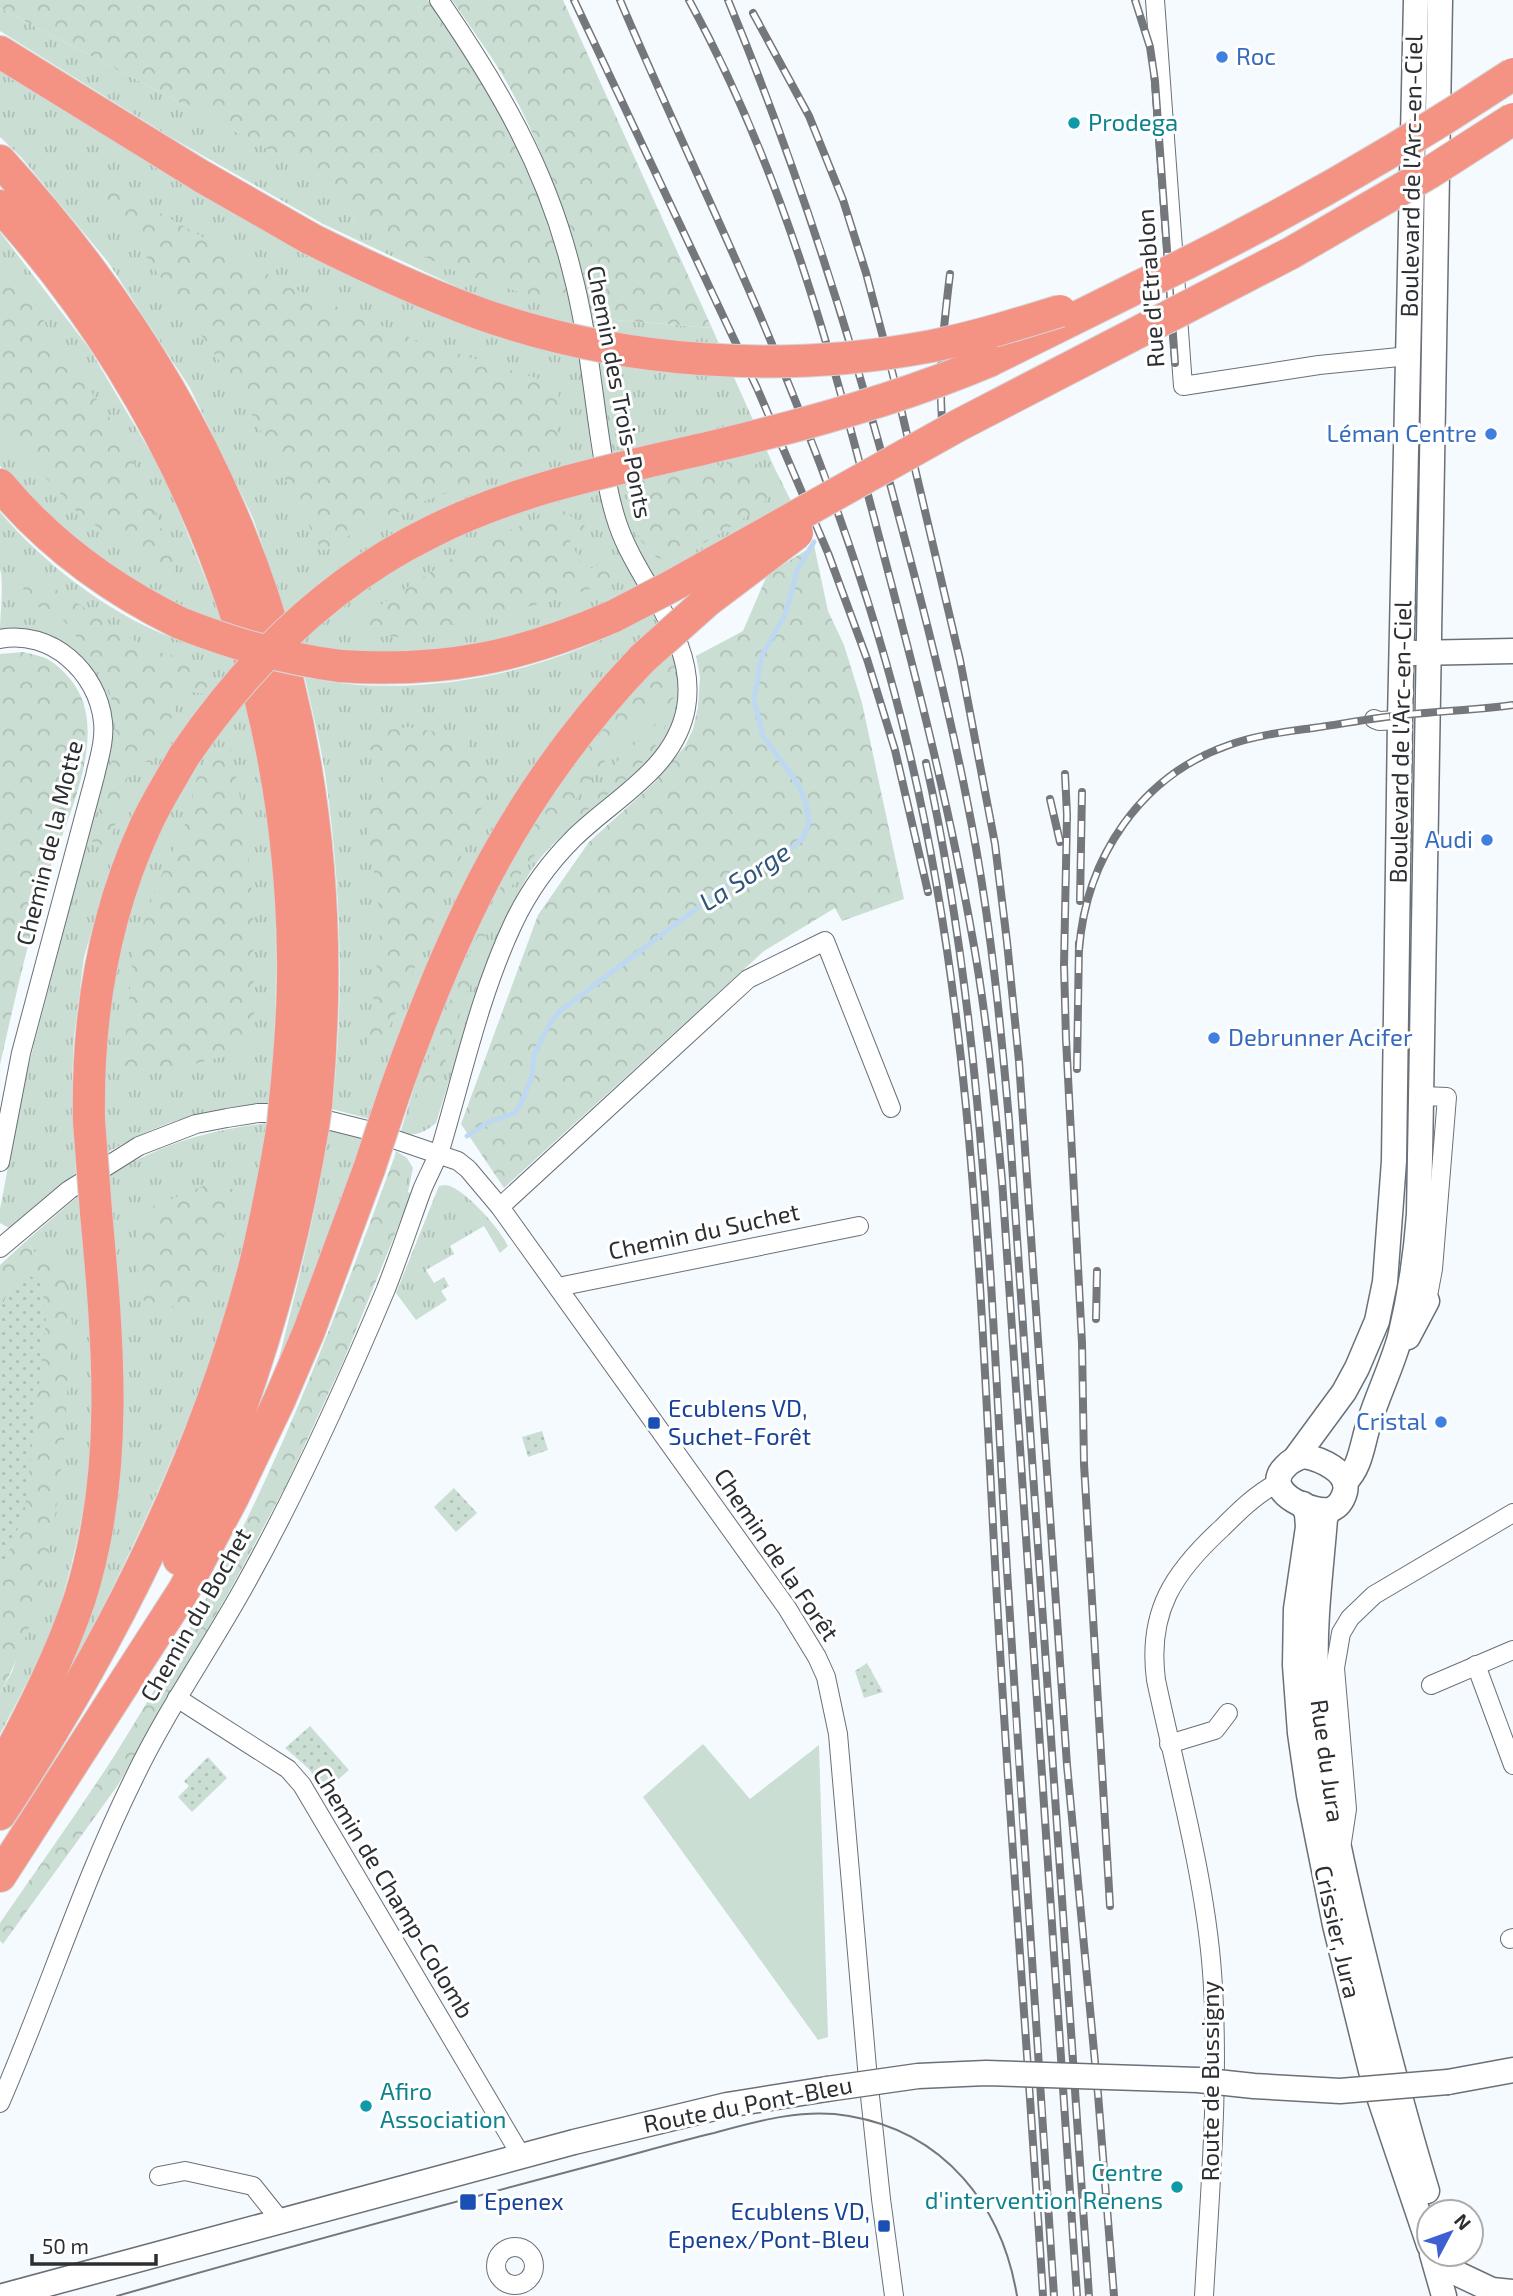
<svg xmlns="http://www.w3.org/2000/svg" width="1513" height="2296" font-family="'Exo 2',sans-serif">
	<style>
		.grass { fill: url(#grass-tufts) }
		.forest { fill: url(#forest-crowns) }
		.park { fill: url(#park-dots) }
		.garden { fill: #caded3 }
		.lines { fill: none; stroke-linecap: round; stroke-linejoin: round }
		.stream { stroke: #bfd8f1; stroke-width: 5 }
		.street-casing { stroke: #697077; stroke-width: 20 }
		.secondary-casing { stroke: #697077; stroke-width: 27 }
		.highway-casing { stroke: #d5d5d6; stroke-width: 34 }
		.street { stroke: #fff; stroke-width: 18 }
		.secondary { stroke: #fff; stroke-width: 24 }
		.highway { stroke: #f49384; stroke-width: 32 }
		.tram { stroke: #74787c; stroke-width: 2 }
		.rail-casing { stroke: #74787c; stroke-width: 8 }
		.rail { stroke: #fff; stroke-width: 5; stroke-dasharray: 16; stroke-linecap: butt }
		.secondary-bridge-casing { stroke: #697077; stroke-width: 27; stroke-linecap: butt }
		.highway-bridge-casing { stroke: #d5d5d6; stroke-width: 34; stroke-linecap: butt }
		.secondary-bridge { stroke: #fff; stroke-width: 24 }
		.highway-bridge { stroke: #f49384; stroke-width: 32 }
		.shop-dot { fill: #3f7fe0; stroke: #fff; stroke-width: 2.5 }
		.culture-dot { fill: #0f9aa8; stroke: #fff; stroke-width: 2.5 }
		.transit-dot { fill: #1a4fb4; stroke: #fff; stroke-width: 2.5 }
		.labels { text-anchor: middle; stroke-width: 6; stroke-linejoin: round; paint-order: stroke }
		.shop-label { font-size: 24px; fill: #366cbe; stroke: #fff; text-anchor: end }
		.culture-label { font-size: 24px; fill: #0d838f; stroke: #fff; text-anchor: start }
		.street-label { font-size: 24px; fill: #2c2f32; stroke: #fff }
		.transit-label { font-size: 24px; fill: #164399; stroke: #fff; text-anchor: start }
		.water-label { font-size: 26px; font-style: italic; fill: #2f5578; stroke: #fff }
	</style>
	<defs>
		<pattern id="grass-tufts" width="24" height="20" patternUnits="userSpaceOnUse" patternTransform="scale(1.75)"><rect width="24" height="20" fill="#caded3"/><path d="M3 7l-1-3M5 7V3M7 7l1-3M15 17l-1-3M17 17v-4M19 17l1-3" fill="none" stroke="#aebfb6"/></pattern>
		<pattern id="forest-crowns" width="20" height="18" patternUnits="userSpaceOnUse" patternTransform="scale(1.75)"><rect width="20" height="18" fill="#caded3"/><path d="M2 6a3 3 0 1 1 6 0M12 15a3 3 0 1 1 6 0" fill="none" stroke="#aebfb6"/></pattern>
		<pattern id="park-dots" width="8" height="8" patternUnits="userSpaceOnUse" patternTransform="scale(1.75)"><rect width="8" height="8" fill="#caded3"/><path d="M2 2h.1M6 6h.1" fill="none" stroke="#aebfb6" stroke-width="1.8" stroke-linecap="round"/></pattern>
	</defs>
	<rect width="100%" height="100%" fill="#f5faff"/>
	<!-- grass -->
	<g class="grass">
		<polygon points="0,8 337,185 355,221 569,290 579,326 485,300 323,224 172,138 0,31"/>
		<path d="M 0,64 L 149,159 L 581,353 C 587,405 589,460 604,510 C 613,538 627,563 641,589 L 499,645 L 418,657 L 298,649 L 253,518 L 190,388 L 108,262 L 21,157 L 0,137 Z"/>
		<polygon points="0,232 89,348 165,477 226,630 125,581 27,498 0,466"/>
		<path d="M 592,318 L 712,328 L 775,469 L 792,503 L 656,581 C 605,507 604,406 592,318 Z"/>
		<path d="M 0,512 C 42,562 107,612 168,636 C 193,646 218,654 244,663 L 145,795 L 127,827 L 109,872 L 84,957 L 74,1037 L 72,1080 L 76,1173 L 9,1228 L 0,1223 L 0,1209 L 23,1087 L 110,752 L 111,723 L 81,658 L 69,647 L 58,641 L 0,632 C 0,615 4,583 0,569 Z"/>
		<path d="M 652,613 L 661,629 L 568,726 L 373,1120 L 332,1109 C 345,998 341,884 325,773 C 320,741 312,710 305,678 C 323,680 341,684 359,685 C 459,691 566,665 652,613 Z"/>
		<path d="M 671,648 C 711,767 573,797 526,879 C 483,954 462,1041 436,1123 C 424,1133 416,1136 400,1134 L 430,1035 L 472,933 L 531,823 L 574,759 Z"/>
		<path d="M 243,692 C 279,830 282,965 269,1105 C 208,1107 154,1123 102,1156 L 99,1055 L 131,893 L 170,805 Z"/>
		<path d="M 267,1123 C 254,1201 238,1280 212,1355 C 173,1465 124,1570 68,1673 L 65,1672 L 90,1610 L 104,1177 C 161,1145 202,1131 267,1123 Z"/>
		<path d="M 329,1130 L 366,1139 L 281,1368 L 277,1366 C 297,1287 317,1210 329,1130 Z"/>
		<polygon points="396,1151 407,1158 413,1168 408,1192 412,1194 407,1205 402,1196 403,1164 394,1158"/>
		<path d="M 445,1185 C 463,1186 501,1230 508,1246 L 500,1253 L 484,1226 L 450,1246 L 454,1254 L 426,1270 L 434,1283 L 444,1277 L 449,1286 L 441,1291 L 447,1300 L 416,1320 L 396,1293 L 439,1186 Z"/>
		<path d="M 78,1196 C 84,1268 94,1341 92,1414 C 91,1473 81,1532 65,1588 C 51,1639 25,1687 0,1734 L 0,1693 L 12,1672 L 35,1606 L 38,1257 L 26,1241 Z"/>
	</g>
	<!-- forest -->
	<g class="forest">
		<path d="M 0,0 L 428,0 C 461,47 496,94 520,147 C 540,193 555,241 569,290 L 549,302 L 449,269 L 355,221 L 336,185 L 0,8 Z"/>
		<path d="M 452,0 L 563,0 L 712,328 L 592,318 C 574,237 547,154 506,81 C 490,53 470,27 452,0 Z"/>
		<path d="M 108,183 L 288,286 L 423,343 L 559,385 L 557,455 C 476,482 395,507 322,551 L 239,389 L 98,188 Z"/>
		<polygon points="0,264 33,301 54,340 125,439 176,564 173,574 164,575 77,512 0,427"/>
		<path d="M 608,387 L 613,390 L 627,437 L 623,446 L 617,447 C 608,433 604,404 608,387 Z"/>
		<polygon points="749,459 757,464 767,497 762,507 677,560 657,558 640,540 624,497 629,484"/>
		<polygon points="561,509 586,527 569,539 586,571 606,561 613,582 551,601 399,637 354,633 351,624 471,546"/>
		<polygon points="814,545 828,611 844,645 862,703 904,899 842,921 835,908 764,951 504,1188 461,1124 538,915 589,842 654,783 685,746 693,729 698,707 700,677 696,656 743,631 767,575"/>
		<path d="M 28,571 L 149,650 L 208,664 L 211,681 L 202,694 L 183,690 L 153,762 L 132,761 L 109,847 L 91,841 C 104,785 132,728 101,673 C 89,651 71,631 57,611 L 22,603 L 25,573 Z"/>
		<path d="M 23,652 C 31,654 42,656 49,660 C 65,670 79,687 84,705 C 100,760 59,836 43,889 C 27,947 13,1006 0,1065 L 0,654 Z"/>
		<path d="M 674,663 L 677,693 C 668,707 662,713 645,711 L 595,773 L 506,894 L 485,935 L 434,1098 L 422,1102 L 415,1119 L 407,1119 C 456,981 502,855 594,738 C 607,722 625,693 640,680 C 649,672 664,668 674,663 Z"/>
		<path d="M 667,718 C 660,761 603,797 570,823 L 620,758 L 660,721 Z"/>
		<polygon points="408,727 464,737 492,783 378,1055 368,1051 381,924 366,814 383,794 382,751 369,750 373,732"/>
		<polygon points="229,741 245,823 253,904 254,1035 234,1054 140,1077 123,1064 133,954 156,887 187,820 198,773"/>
		<path d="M 394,1158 L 403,1164 L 409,1173 L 402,1195 L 407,1205 L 343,1362 L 288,1481 L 234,1583 L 118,1785 L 3,1944 L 0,1941 L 0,1923 C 37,1869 75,1816 111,1761 C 154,1693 195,1621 232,1549 C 296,1423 345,1291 394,1158 Z"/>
		<polygon points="221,1179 234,1191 209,1301 196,1310 145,1302 139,1293 137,1224 146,1209"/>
		<path d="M 26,1241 L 38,1257 L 63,1266 C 66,1285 71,1305 72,1324 C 73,1349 68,1374 67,1399 C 60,1497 49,1606 0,1693 L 0,1546 L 12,1285 L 0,1310 L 0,1265 Z"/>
	</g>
	<!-- park -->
	<g class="park">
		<polygon points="30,1276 42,1283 46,1322 25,1509 0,1576 0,1310 12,1285"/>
		<polygon points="542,1431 548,1450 528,1457 522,1437"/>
		<polygon points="454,1488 477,1513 456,1532 434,1507"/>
		<polygon points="867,1663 883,1692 864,1698 855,1671"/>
		<polygon points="310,1726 349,1770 325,1791 308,1768 285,1748"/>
		<polygon points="208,1757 227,1778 192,1812 178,1797 189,1786 184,1781"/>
	</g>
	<!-- garden -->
	<polygon class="garden" points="703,1744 750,1799 819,1745 828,2037 818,2040 643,1797"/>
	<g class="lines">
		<!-- stream -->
		<polyline class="stream" points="467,1136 489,1122 515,1113 522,1101 532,1076 534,1055 550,1023 560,1011 732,882 786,853 803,838 809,822 806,803 798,784 763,736 754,699 762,655 785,615 798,568 814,542"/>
		<defs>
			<g id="street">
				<polyline points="1155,0 1183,386 1319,365 1409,356"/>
				<path d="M 0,639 C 51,629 98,672 103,722 C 105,740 99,758 95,776 L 21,1053 L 0,1162"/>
				<polyline points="1374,719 1379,721 1400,720"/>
				<polyline points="1423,1096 1447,1097 1433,1269 1427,1301"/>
				<polyline points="500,1207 748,979 825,941 891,1108"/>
				<polyline points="0,1248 69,1190 139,1146 196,1124 227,1118 258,1113 299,1113 367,1130 458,1161 468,1169 500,1207 787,1608 817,1657 826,1677 838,1734 867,2068 881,2199 894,2296"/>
				<polyline points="558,1287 859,1226"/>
				<polyline points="1476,1665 1513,1765"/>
				<polyline points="1431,1685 1513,1650"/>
				<polyline points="177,1698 288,1769 302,1785 522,2157"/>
				<polyline points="1169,1744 1215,1730 1228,1713"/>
				<polyline points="1342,1842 1347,1809 1335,1668 1341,1633 1350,1618 1374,1595 1513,1513"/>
				<polyline points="1510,1939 1513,1938"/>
				<path d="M 0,2103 C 47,1995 82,1883 134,1778 C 166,1711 209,1650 245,1585 C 298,1490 344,1389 386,1289 C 399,1256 410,1223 422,1190 C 428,1175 436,1162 441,1147 C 463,1073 480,994 513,924 C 528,892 548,864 573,839 C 613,799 675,769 686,708 C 698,639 639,586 618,525 C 609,499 605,472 601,445 C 592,387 587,328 572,272 C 547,169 498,86 439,0"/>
				<polyline points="159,2176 185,2171 253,2186 281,2221"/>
				<circle cx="515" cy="2266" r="19"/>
				<path d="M 1204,2296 C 1210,2188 1220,2080 1212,1972 C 1205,1877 1176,1774 1156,1680 C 1147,1611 1174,1572 1222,1528 C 1239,1511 1255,1495 1277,1483"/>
			</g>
			<g id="secondary">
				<polyline points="1414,653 1513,651"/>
				<polyline points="1408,1337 1427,1301"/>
				<path d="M 1304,1456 C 1320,1459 1350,1471 1345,1492 C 1343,1499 1339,1506 1332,1509 C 1318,1516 1259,1493 1285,1467 C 1290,1461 1296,1458 1304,1456 Z"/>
				<polyline points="1294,1460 1344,1392 1357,1368 1377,1321 1385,1282 1394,1161 1400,720 1416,0"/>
				<path d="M 1345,1482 C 1361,1467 1362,1444 1369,1423 C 1378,1394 1392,1366 1400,1337 C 1410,1296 1416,1255 1419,1214 L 1440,0"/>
				<polyline points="1303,1504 1307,1514 1308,1527 1296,1609 1295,1665 1300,1733 1309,1795 1335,1925 1373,2079 1429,2245"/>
				<path d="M 1328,1511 L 1325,1519 C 1321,1570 1314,1621 1316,1672 C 1319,1769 1342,1867 1365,1960 C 1384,2038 1404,2115 1427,2191"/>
				<polyline points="1448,2082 1513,2070"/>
				<polyline points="1432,2254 1444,2296"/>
				<polyline points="1456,2273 1492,2290 1513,2292"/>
				<polyline points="3,2296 574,2142 727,2105 827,2089"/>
			</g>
			<g id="highway">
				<polyline points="0,52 201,176 311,239"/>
				<path d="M 0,161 C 247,432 350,740 316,1105"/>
				<path d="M 0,206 C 185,410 289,679 293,954 C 294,1004 290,1053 285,1102"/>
				<polyline points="989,361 1138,287"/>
				<path d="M 0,485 C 50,545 111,589 180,623"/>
				<path d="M 340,666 C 443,673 520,657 614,616"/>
				<path d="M 395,1091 C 455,922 517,789 643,658"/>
				<path d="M 89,1121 C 87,1020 103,919 145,827 C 156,802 171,779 184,756"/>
				<path d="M 179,1559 C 243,1421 288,1278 313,1127"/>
				<path d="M 0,1772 C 30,1716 60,1658 80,1598 C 120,1471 108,1342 96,1212"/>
				<path d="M 0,1814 C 110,1647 203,1464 254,1269 C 266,1221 275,1173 283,1124"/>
				<polyline points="0,1876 184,1590 233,1497 279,1401 309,1331 369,1169"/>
			</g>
		</defs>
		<!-- street casing -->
		<use href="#street" class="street-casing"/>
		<!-- secondary casing -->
		<use href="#secondary" class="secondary-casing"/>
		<!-- highway casing -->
		<use href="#highway" class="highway-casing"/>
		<!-- street -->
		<use href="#street" class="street"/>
		<!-- secondary -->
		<use href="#secondary" class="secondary"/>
		<!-- highway -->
		<use href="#highway" class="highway"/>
		<!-- tram -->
		<path class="tram" d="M 117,2296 C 278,2250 439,2206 601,2163 C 639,2153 676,2142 714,2133 C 758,2121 803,2108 849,2116 C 944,2132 1002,2205 1017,2296"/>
		<defs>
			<g id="rail">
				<polyline points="574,0 757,388 828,553 867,659 895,750 928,892"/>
				<path d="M 620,0 C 666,109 718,216 764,325 C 823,463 875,605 909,751 C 973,1017 980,1291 995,1563 C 1008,1807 1028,2052 1043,2296"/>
				<path d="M 689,0 C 783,172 829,345 878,533 C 913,666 948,799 972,935 C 987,1016 994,1098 1002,1180 L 1077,2296"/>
				<path d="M 728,0 C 792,154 842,308 886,469 C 920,594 953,720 976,848 C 992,938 1001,1029 1009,1120 L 1089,2296"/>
				<polyline points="1135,0 1150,47 1155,81 1175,363"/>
				<polyline points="753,13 809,116 843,200 866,273 893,375 960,660 995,844 1007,942 1019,1061 1067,1765 1098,2094 1114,2296"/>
				<path d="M 944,443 C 937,385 943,331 950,274"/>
				<path d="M 926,763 C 985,1028 991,1300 1007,1570 C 1021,1812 1039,2054 1054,2296"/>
				<polyline points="1065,774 1067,815 1064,965 1066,1039 1082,1343 1084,1464 1110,1906"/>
				<polyline points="1050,799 1060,842"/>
				<polyline points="1080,901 1082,792"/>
				<path d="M 1079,950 C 1086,858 1140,776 1229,745 C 1256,735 1285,732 1313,728 C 1342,724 1372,718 1402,715 C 1439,711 1476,710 1513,705"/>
				<polyline points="1077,1069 1079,943"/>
				<polyline points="1096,1319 1097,1271"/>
			</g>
		</defs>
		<!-- rail casing -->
		<use href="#rail" class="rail-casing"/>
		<!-- rail -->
		<use href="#rail" class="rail"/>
		<defs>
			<polyline id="secondary-bridge" points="827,2089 918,2076 986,2073 1198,2080 1254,2086 1340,2091 1448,2082"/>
			<g id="highway-bridge">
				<path d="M 311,239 C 367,267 423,293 481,314 C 624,364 784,374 932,346 C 976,337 1018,324 1060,311"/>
				<path d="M 1138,287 C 1268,225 1393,154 1513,74"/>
				<polyline points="614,616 670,587 959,425 1291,253 1429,173 1513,119"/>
				<path d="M 180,623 C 233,644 284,659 340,666"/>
				<polyline points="643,658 707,601 797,533"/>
				<path d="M 184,756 C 248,662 330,581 433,531 C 527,484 630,467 732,442 C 819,421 906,396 989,361"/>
				<polyline points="89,1121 96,1212"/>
				<polyline points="283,1124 285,1102"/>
				<polyline points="313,1127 316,1105"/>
				<polyline points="369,1169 395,1091"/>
			</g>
		</defs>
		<!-- secondary-bridge casing -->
		<use href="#secondary-bridge" class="secondary-bridge-casing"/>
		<!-- highway-bridge casing -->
		<use href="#highway-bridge" class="highway-bridge-casing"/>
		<!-- secondary-bridge -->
		<use href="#secondary-bridge" class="secondary-bridge"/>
		<!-- highway-bridge -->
		<use href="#highway-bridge" class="highway-bridge"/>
	</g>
	<!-- markers -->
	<g class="shop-dot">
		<circle cx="1222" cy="57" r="7"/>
		<circle cx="1491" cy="434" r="7"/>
		<circle cx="1487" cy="840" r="7"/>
		<circle cx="1214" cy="1038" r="7"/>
		<circle cx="1441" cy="1422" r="7"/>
	</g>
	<g class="culture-dot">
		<circle cx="1074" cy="123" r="7"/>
		<circle cx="366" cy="2106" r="7"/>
		<circle cx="1177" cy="2187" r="7"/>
	</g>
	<g class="transit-dot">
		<rect x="647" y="1416" width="14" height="14" rx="3.5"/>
		<rect x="459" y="2193" width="18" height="18" rx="3.5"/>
		<rect x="877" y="2219" width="14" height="14" rx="3.5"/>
	</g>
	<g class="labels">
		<!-- shop labels -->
		<g class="shop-label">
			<text x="1236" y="65" text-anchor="start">Roc</text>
			<text x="1477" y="442">Léman Centre</text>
			<text x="1473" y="848">Audi</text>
			<text x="1228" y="1046" text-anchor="start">Debrunner Acifer</text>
			<text x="1427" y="1430">Cristal</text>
		</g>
		<!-- culture labels -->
		<g class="culture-label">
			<text x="1088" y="131">Prodega</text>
			<text x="380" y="2100">Afiro<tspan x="380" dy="28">Association</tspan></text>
			<text x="1163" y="2181" text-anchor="end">Centre<tspan x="1163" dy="28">d'intervention Renens</tspan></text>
		</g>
		<!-- street labels -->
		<g class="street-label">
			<text transform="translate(1412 176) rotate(-89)" y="8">Boulevard de l'Arc-en-Ciel</text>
			<text transform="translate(1151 288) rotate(-94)" y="8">Rue d'Etrablon</text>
			<text transform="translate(619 392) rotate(79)" y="8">Chemin des Trois-Ponts</text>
			<text transform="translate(1401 742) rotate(-89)" y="8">Boulevard de l'Arc-en-Ciel</text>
			<text transform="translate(50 843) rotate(-76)" y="8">Chemin de la Motte</text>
			<text transform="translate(704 1232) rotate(-12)" y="8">Chemin du Suchet</text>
			<text transform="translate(776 1555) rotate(56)" y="8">Chemin de la Forêt</text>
			<text transform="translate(196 1615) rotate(-60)" y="8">Chemin du Bochet</text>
			<text transform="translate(1327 1761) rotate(82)" y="8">Rue du Jura</text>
			<text transform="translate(393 1893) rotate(59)" y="8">Chemin de Champ-Colomb</text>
			<text transform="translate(1337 1932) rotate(77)" y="8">Crissier, Jura</text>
			<text transform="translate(1211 2081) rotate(-90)" y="8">Route de Bussigny</text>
			<text transform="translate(748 2105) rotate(-11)" y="8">Route du Pont-Bleu</text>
		</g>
		<!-- transit labels -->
		<g class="transit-label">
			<text x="668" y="1417">Ecublens VD,<tspan x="668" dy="28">Suchet-Forêt</tspan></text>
			<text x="484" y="2210">Epenex</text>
			<text x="870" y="2220" text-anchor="end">Ecublens VD,<tspan x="870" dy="28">Epenex/Pont-Bleu</tspan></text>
		</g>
		<!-- water labels -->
		<g class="water-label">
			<text transform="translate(745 877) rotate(-33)" y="9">La Sorge</text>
		</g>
	</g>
	<!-- north arrow -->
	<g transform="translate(1450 2233) rotate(49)"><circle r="33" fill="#ffffff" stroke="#abacad" stroke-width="2"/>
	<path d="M0-5L12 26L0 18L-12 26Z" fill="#3f60d2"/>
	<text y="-10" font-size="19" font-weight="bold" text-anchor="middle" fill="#2c2f32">N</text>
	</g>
	<!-- scale -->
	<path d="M32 2254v10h124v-10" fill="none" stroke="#2c2f32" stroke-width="3.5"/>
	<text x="42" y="2254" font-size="21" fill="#2c2f32" stroke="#ffffff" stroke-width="5" paint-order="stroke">50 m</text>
</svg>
